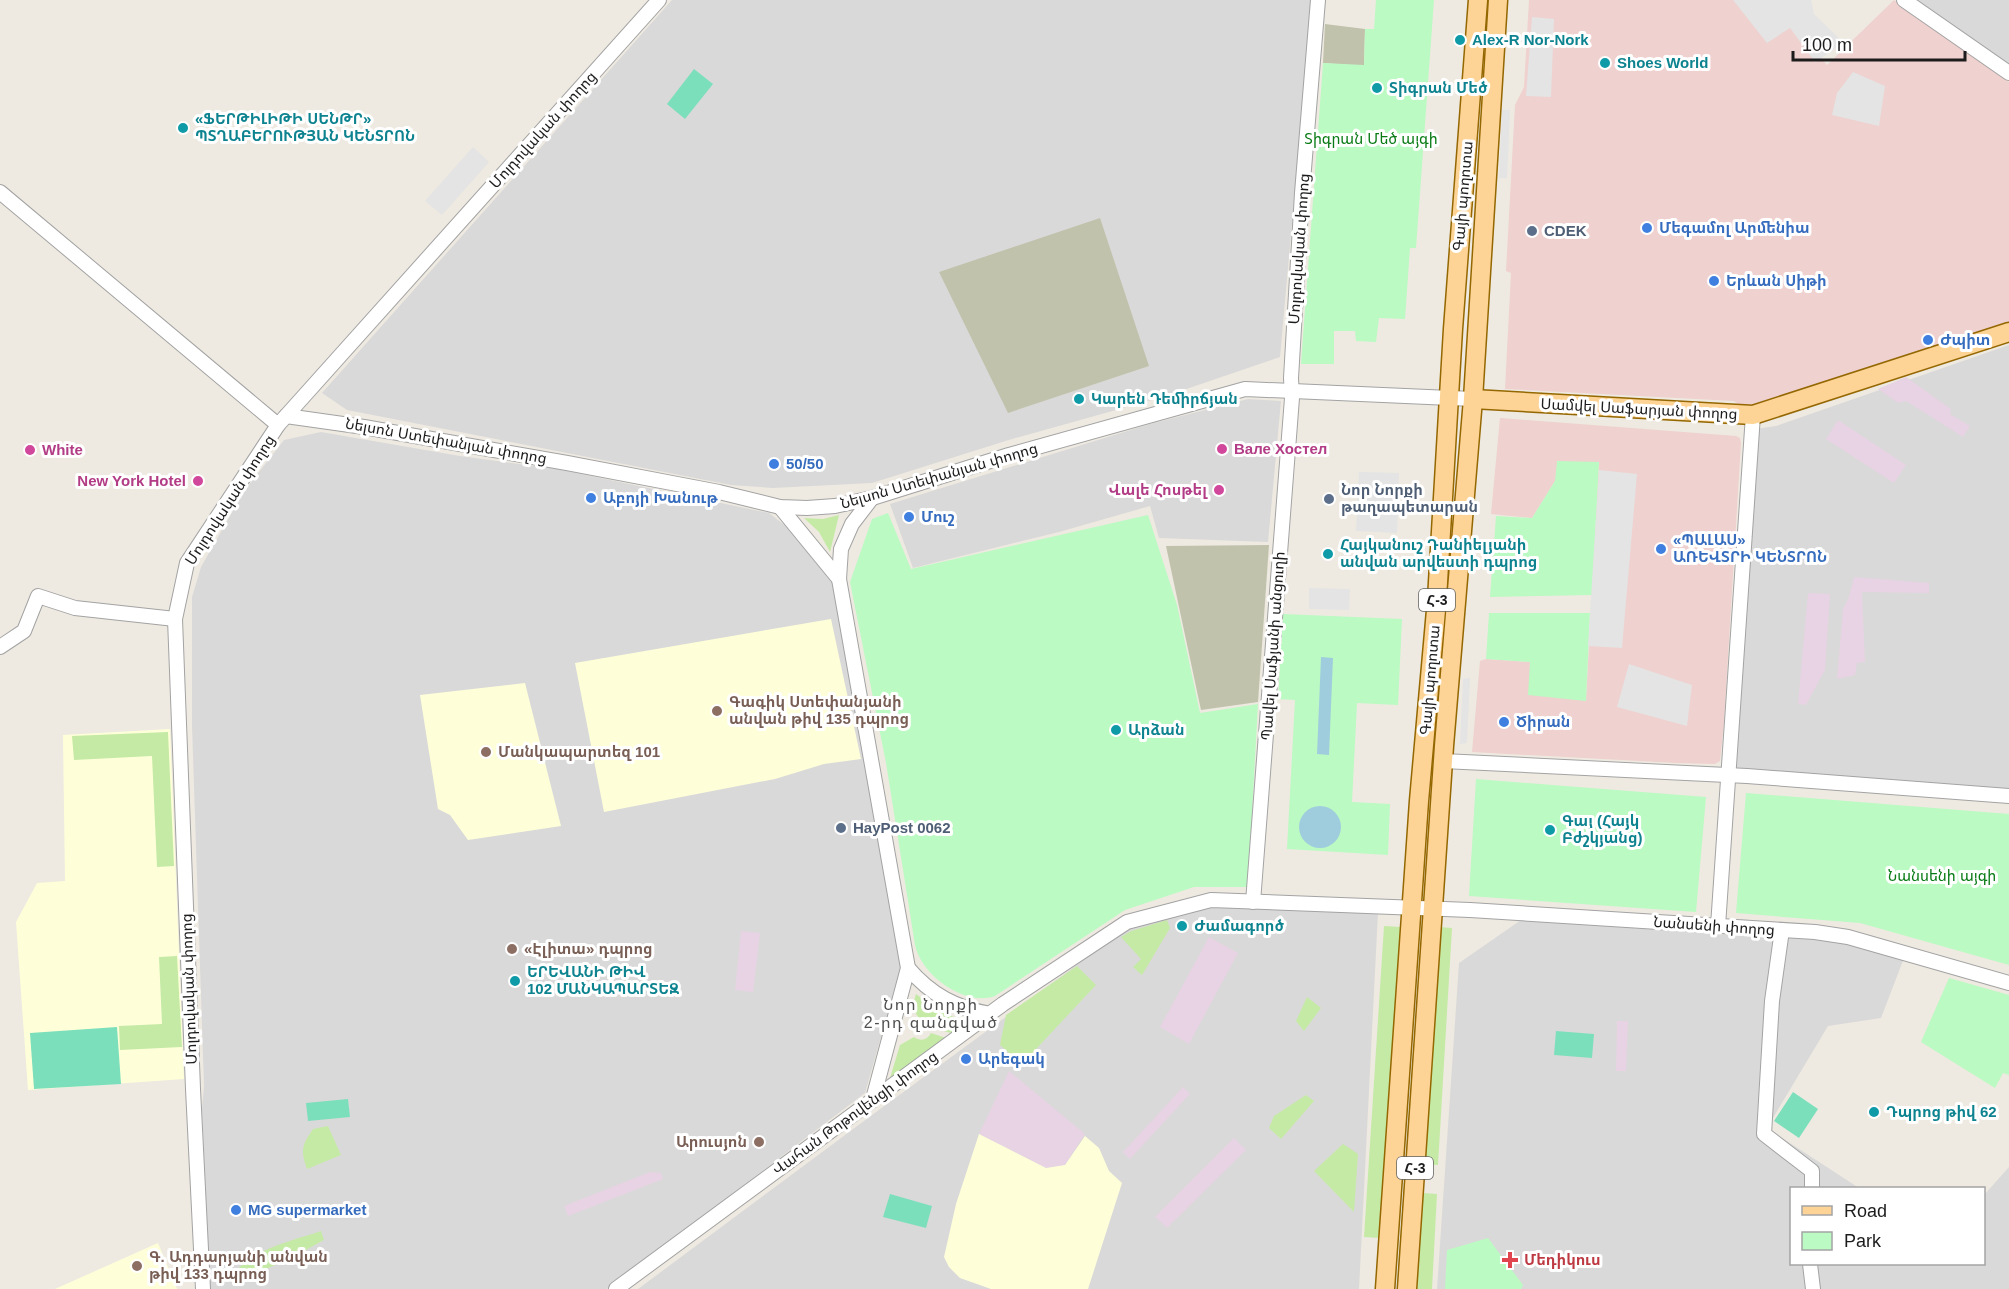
<svg xmlns="http://www.w3.org/2000/svg" width="2009" height="1289" font-family="Helvetica,'Noto Sans Armenian',sans-serif">
	<style>
		.residential { fill: #dad9d9 }
		.commercial { fill: #efd1cf }
		.industrial { fill: #e7d3e3 }
		.education { fill: #feffd9 }
		.construction { fill: #c1c2ac }
		.grass { fill: #c5eaa5 }
		.park { fill: #bbfac2 }
		.pitch { fill: #7cdfbc }
		.parking { fill: #e4e4e4 }
		.water { fill: #a0cddd }
		.lines { fill: none; stroke-linecap: round; stroke-linejoin: round }
		.minor-casing { stroke: #a3a3a3; stroke-width: 16 }
		.major-casing { stroke: #946700; stroke-width: 21 }
		.minor { stroke: #fff; stroke-width: 14 }
		.major { stroke: #fdd496; stroke-width: 18 }
		.culture-dot { fill: #0f9aa8; stroke: #fff; stroke-width: 2 }
		.shop-dot { fill: #3f7fe0; stroke: #fff; stroke-width: 2 }
		.service-dot { fill: #5c6f8a; stroke: #fff; stroke-width: 2 }
		.hotel-dot { fill: #d1479c; stroke: #fff; stroke-width: 2 }
		.education-dot { fill: #8d6e63; stroke: #fff; stroke-width: 2 }
		.health-dot { fill: #e0444e; stroke: #fff; stroke-width: 2 }
		.labels { text-anchor: middle; stroke-width: 6; stroke-linejoin: round; paint-order: stroke }
		.shield { fill: #fff; stroke: #606060; stroke-width: 1.5 }
		.shield-label { font-size: 14px; font-weight: bold; fill: #1c1c1c }
		.culture-label { font-size: 15px; font-weight: bold; fill: #0d838f; stroke: #fff; text-anchor: start }
		.street-label { font-size: 15px; fill: #1c1c1c; stroke: #fff }
		.park-label { font-size: 15px; fill: #097b15; stroke: #fff }
		.shop-label { font-size: 15px; font-weight: bold; fill: #366cbe; stroke: #fff; text-anchor: start }
		.service-label { font-size: 15px; font-weight: bold; fill: #4e5e75; stroke: #fff; text-anchor: start }
		.hotel-label { font-size: 15px; font-weight: bold; fill: #b23c85; stroke: #fff; text-anchor: start }
		.education-label { font-size: 15px; font-weight: bold; fill: #785e54; stroke: #fff; text-anchor: start }
		.health-label { font-size: 15px; font-weight: bold; fill: #be3a42; stroke: #fff; text-anchor: start }
		.neighbourhood-label { font-size: 16px; letter-spacing: 1.5px; fill: #4f4f4f; stroke: #fff }
	</style>
	<rect width="100%" height="100%" fill="#eeeae1"/>
	<!-- residential -->
	<g class="residential">
		<polygon points="672,0 1312,0 1280,357 1166,396 1012,439 872,483 773,488 731,485 347,410 322,393"/>
		<polygon points="1914,0 2009,0 2009,65 2001,59"/>
		<polygon points="2009,345 2009,790 1734,771 1755,429 1776,426"/>
		<polygon points="1248,399 1281,401 1268,542 1159,538 1150,506 1059,532 913,568 890,504 1150,424"/>
		<polygon points="321,432 460,456 557,469 769,513 796,534 834,583 901,967 865,1093 607,1289 210,1289 202,1108 204,1086 192,726 192,597 201,567 244,491 284,440"/>
		<polygon points="1208,906 1378,912 1359,1289 638,1289 872,1115 1130,926"/>
		<polygon points="1521,920 1715,934 1830,940 1904,958 1881,1018 1828,1026 1767,1128 1859,1188 1792,1188 1792,1264 1984,1264 1984,1195 2009,1167 2009,1289 1437,1289 1459,963"/>
	</g>
	<!-- commercial -->
	<g class="commercial">
		<polygon points="1529,0 1760,0 1792,24 1827,65 1894,0 2009,82 2009,326 1745,409 1734,401 1505,389 1511,273 1506,271 1515,105 1524,87"/>
		<polygon points="1500,418 1736,436 1740,438 1741,443 1724,722 1720,761 1715,764 1676,763 1472,752 1480,661 1486,659 1531,662 1586,700 1599,463 1555,481 1532,518 1491,514"/>
	</g>
	<!-- industrial -->
	<g class="industrial">
		<polygon points="1906,377 1951,409 1950,414 1970,426 1963,437 1906,401 1898,403 1878,389"/>
		<polygon points="1838,420 1906,465 1894,483 1826,439"/>
		<polygon points="1854,577 1929,583 1929,593 1862,592 1865,662 1857,663 1855,675 1837,679 1843,609 1849,597"/>
		<polygon points="1808,593 1830,594 1825,670 1806,705 1798,704"/>
		<polygon points="741,931 760,933 753,992 735,990"/>
		<polygon points="1209,937 1238,953 1189,1044 1160,1027"/>
		<polygon points="1617,1021 1628,1021 1626,1071 1616,1071"/>
		<polygon points="1009,1071 1085,1134 1065,1165 1046,1168 979,1134"/>
		<polygon points="1183,1087 1190,1094 1130,1159 1123,1152"/>
		<polygon points="1234,1138 1246,1150 1167,1228 1155,1217"/>
		<polygon points="650,1172 661,1173 663,1179 568,1216 564,1206"/>
	</g>
	<!-- education -->
	<g class="education">
		<polygon points="831,619 861,759 824,764 775,779 604,812 575,663"/>
		<polygon points="525,683 561,826 468,840 450,815 438,809 420,695"/>
		<polygon points="170,729 184,1079 28,1090 16,922 37,883 65,881 63,735"/>
		<polygon points="979,1134 1046,1168 1065,1165 1085,1136 1099,1148 1109,1171 1122,1183 1088,1289 991,1289 960,1278 949,1267 944,1257 956,1204"/>
		<polygon points="158,1243 177,1289 55,1289"/>
	</g>
	<!-- construction -->
	<g class="construction">
		<polygon points="1325,24 1365,29 1364,66 1323,63"/>
		<polygon points="1100,218 1149,366 1008,413 939,272"/>
		<polygon points="1269,545 1258,702 1201,710 1166,546"/>
	</g>
	<!-- grass -->
	<g class="grass">
		<polygon points="839,515 830,552 819,532 804,518 823,519"/>
		<polygon points="168,732 174,866 157,867 152,756 74,760 72,736"/>
		<polygon points="1167,920 1170,928 1142,975 1133,967 1141,959 1121,937 1131,931"/>
		<polygon points="1384,926 1401,927 1380,1238 1364,1237"/>
		<polygon points="1439,927 1452,928 1438,1165 1425,1164"/>
		<polygon points="177,956 182,1047 120,1050 119,1026 162,1024 159,957"/>
		<polygon points="1077,966 1096,985 1022,1064 1000,1045 1006,1015"/>
		<polygon points="916,994 939,1011 966,1022 951,1033 932,1028 928,1020 919,1018 912,1008"/>
		<polygon points="1307,997 1321,1008 1304,1031 1296,1021"/>
		<path d="M 931,1033 L 946,1038 L 890,1078 L 900,1045 L 914,1037 C 921,1042 927,1040 931,1033 Z"/>
		<polygon points="1306,1095 1314,1101 1281,1139 1269,1128 1274,1116"/>
		<path d="M 328,1126 L 341,1155 L 307,1169 C 300,1150 302,1145 313,1129 Z"/>
		<polygon points="1343,1144 1358,1154 1354,1212 1314,1171"/>
		<polygon points="1423,1193 1437,1194 1432,1289 1417,1289"/>
		<path d="M 321,1231 L 324,1240 C 303,1251 258,1279 234,1274 C 249,1250 295,1240 321,1231 Z"/>
	</g>
	<!-- park -->
	<g class="park">
		<polygon points="1376,0 1434,0 1416,248 1410,248 1405,319 1379,318 1376,342 1356,341 1355,331 1334,331 1334,364 1301,364 1323,63 1364,65 1365,29 1374,29"/>
		<polygon points="1557,461 1599,462 1592,595 1490,597 1496,516 1532,518 1555,481"/>
		<path d="M 888,513 L 911,569 L 1148,515 L 1177,605 L 1200,713 L 1258,704 L 1248,887 L 1194,887 L 1125,910 L 995,996 C 965,1007 921,975 915,945 L 886,763 L 850,582 L 872,519 Z"/>
		<polygon points="1489,613 1590,613 1586,701 1528,695 1530,662 1486,659"/>
		<polygon points="1283,614 1402,619 1398,705 1357,703 1352,802 1390,804 1388,855 1287,849 1295,700 1278,699"/>
		<polygon points="1476,779 1706,797 1696,912 1469,896"/>
		<polygon points="1746,793 2009,814 2009,965 1860,923 1736,913"/>
		<polygon points="1949,978 2009,995 2009,1075 2003,1073 1995,1088 1921,1042"/>
		<polygon points="1488,1238 1523,1285 1521,1289 1445,1289 1447,1250"/>
	</g>
	<!-- pitch -->
	<g class="pitch">
		<polygon points="694,69 713,84 685,119 667,104"/>
		<polygon points="117,1027 121,1084 34,1089 30,1033"/>
		<polygon points="1556,1031 1594,1034 1592,1058 1554,1055"/>
		<polygon points="1793,1092 1818,1109 1799,1138 1774,1121"/>
		<polygon points="348,1099 350,1117 308,1121 306,1103"/>
		<polygon points="890,1194 932,1206 926,1228 883,1217"/>
	</g>
	<!-- parking -->
	<g class="parking">
		<polygon points="1733,0 1811,0 1814,14 1844,43 1815,62 1790,28 1767,43"/>
		<polygon points="1532,17 1554,19 1551,97 1526,96"/>
		<polygon points="1853,72 1885,86 1879,126 1832,115 1837,93"/>
		<polygon points="1502,110 1510,110 1507,178 1499,178"/>
		<polygon points="473,147 489,162 442,215 425,201"/>
		<polygon points="1599,470 1637,474 1622,648 1588,646"/>
		<polygon points="1359,472 1399,473 1397,533 1356,531"/>
		<polygon points="1309,588 1350,589 1349,610 1309,609"/>
		<polygon points="1629,664 1692,685 1687,726 1617,707"/>
		<polygon points="1470,678 1467,743 1460,744 1463,679"/>
	</g>
	<!-- water -->
	<g class="water">
		<polygon points="1321,657 1333,658 1329,755 1317,754"/>
		<circle cx="1320" cy="827" r="21"/>
	</g>
	<g class="lines">
		<defs>
			<g id="minor">
				<polyline points="1904,0 2009,73"/>
				<polyline points="0,192 278,425"/>
				<polyline points="286,416 364,427 567,463 719,492 780,507 807,508 835,506 872,498 1009,455 1245,389 1473,399"/>
				<polyline points="872,498 852,524 841,549 839,579 908,968 873,1099"/>
				<polyline points="780,507 839,579"/>
				<polyline points="0,647 24,631 38,596 75,608 175,619"/>
				<polyline points="1443,761 1747,776 2009,796"/>
				<polyline points="1253,902 1292,398 1291,378 1302,193 1318,0"/>
				<polyline points="1718,926 1753,415"/>
				<polyline points="1782,930 1772,1001 1764,1134 1812,1171 1812,1188"/>
				<path d="M 908,968 C 931,995 956,1008 990,1014"/>
				<polyline points="1810,1264 1813,1289"/>
				<polyline points="203,1289 193,1089 175,619 187,563 278,425 659,0"/>
				<polyline points="616,1289 1003,1004 1127,922 1211,900 1470,910 1815,932 1848,937 2009,983"/>
			</g>
			<g id="major">
				<polyline points="1473,399 1753,415 2009,332"/>
				<polyline points="1385,1289 1419,801 1437,599 1453,329 1478,0"/>
				<polyline points="1407,1289 1444,746 1473,399 1498,0"/>
			</g>
		</defs>
		<!-- minor casing -->
		<use href="#minor" class="minor-casing"/>
		<!-- major casing -->
		<use href="#major" class="major-casing"/>
		<!-- minor -->
		<use href="#minor" class="minor"/>
		<!-- major -->
		<use href="#major" class="major"/>
	</g>
	<!-- markers -->
	<g class="culture-dot">
		<circle cx="1460" cy="40" r="6"/>
		<circle cx="1605" cy="63" r="6"/>
		<circle cx="1377" cy="88" r="6"/>
		<circle cx="183" cy="128" r="6"/>
		<circle cx="1079" cy="399" r="6"/>
		<circle cx="1328" cy="554" r="6"/>
		<circle cx="1116" cy="730" r="6"/>
		<circle cx="1550" cy="830" r="6"/>
		<circle cx="1182" cy="926" r="6"/>
		<circle cx="515" cy="981" r="6"/>
		<circle cx="1874" cy="1112" r="6"/>
	</g>
	<g class="shop-dot">
		<circle cx="1647" cy="228" r="6"/>
		<circle cx="1714" cy="281" r="6"/>
		<circle cx="1928" cy="340" r="6"/>
		<circle cx="774" cy="464" r="6"/>
		<circle cx="591" cy="498" r="6"/>
		<circle cx="909" cy="517" r="6"/>
		<circle cx="1661" cy="549" r="6"/>
		<circle cx="1504" cy="722" r="6"/>
		<circle cx="966" cy="1059" r="6"/>
		<circle cx="236" cy="1210" r="6"/>
	</g>
	<g class="service-dot">
		<circle cx="1532" cy="231" r="6"/>
		<circle cx="1329" cy="499" r="6"/>
		<circle cx="841" cy="828" r="6"/>
	</g>
	<g class="hotel-dot">
		<circle cx="1222" cy="449" r="6"/>
		<circle cx="30" cy="450" r="6"/>
		<circle cx="198" cy="481" r="6"/>
		<circle cx="1219" cy="490" r="6"/>
	</g>
	<g class="education-dot">
		<circle cx="717" cy="711" r="6"/>
		<circle cx="486" cy="752" r="6"/>
		<circle cx="512" cy="949" r="6"/>
		<circle cx="759" cy="1142" r="6"/>
		<circle cx="137" cy="1266" r="6"/>
	</g>
	<path class="health-dot" d="M1507 1251h6v6h6v6h-6v6h-6v-6h-6v-6h6z"/>
	<g class="labels">
		<!-- shield labels -->
		<g class="shield">
			<rect x="1419" y="589" width="36" height="22" rx="4.5"/>
			<rect x="1397" y="1157" width="36" height="22" rx="4.5"/>
		</g>
		<g class="shield-label">
			<text x="1437" y="605">Հ-3</text>
			<text x="1415" y="1173">Հ-3</text>
		</g>
		<!-- culture labels -->
		<g class="culture-label">
			<text x="1472" y="45">Alex-R Nor-Nork</text>
			<text x="1617" y="68">Shoes World</text>
			<text x="1389" y="93">Տիգրան Մեծ</text>
			<text x="195" y="124">«ՖԵՐԹԻԼԻԹԻ ՍԵՆԹՐ»<tspan x="195" dy="17">ՊՏՂԱԲԵՐՈՒԹՅԱՆ ԿԵՆՏՐՈՆ</tspan></text>
			<text x="1091" y="404">Կարեն Դեմիրճյան</text>
			<text x="1340" y="550">Հայկանուշ Դանիելյանի<tspan x="1340" dy="17">անվան արվեստի դպրոց</tspan></text>
			<text x="1128" y="735">Արձան</text>
			<text x="1562" y="826">Գայ (Հայկ<tspan x="1562" dy="17">Բժշկյանց)</tspan></text>
			<text x="1194" y="931">Ժամագործ</text>
			<text x="527" y="977">ԵՐԵՎԱՆԻ ԹԻՎ<tspan x="527" dy="17">102 ՄԱՆԿԱՊԱՐՏԵԶ</tspan></text>
			<text x="1886" y="1117">Դպրոց թիվ 62</text>
		</g>
		<!-- street labels -->
		<g class="street-label">
			<text transform="translate(543 130) rotate(-48)" y="5">Մոլդովական փողոց</text>
			<text transform="translate(1463 196) rotate(-85)" y="5">Գայի պողոտա</text>
			<text transform="translate(1299 249) rotate(-86)" y="5">Մոլդովական փողոց</text>
			<text transform="translate(1639 409) rotate(3)" y="5">Սամվել Սաֆարյան փողոց</text>
			<text transform="translate(446 441) rotate(10)" y="5">Նելսոն Ստեփանյան փողոց</text>
			<text transform="translate(939 476) rotate(-16)" y="5">Նելսոն Ստեփանյան փողոց</text>
			<text transform="translate(230 500) rotate(-57)" y="5">Մոլդովական փողոց</text>
			<text transform="translate(1273 646) rotate(-86)" y="5">Պավել Սաֆյանի անցուղի</text>
			<text transform="translate(1430 680) rotate(-85)" y="5">Գայի պողոտա</text>
			<text transform="translate(1714 926) rotate(4)" y="5">Նանսենի փողոց</text>
			<text transform="translate(189 989) rotate(-92)" y="5">Մոլդովական փողոց</text>
			<text transform="translate(855 1113) rotate(-36)" y="5">Վահան Թոթովենցի փողոց</text>
		</g>
		<!-- park labels -->
		<g class="park-label">
			<text x="1371" y="144">Տիգրան Մեծ այգի</text>
			<text x="1942" y="881">Նանսենի այգի</text>
		</g>
		<!-- shop labels -->
		<g class="shop-label">
			<text x="1659" y="233">Մեգամոլ Արմենիա</text>
			<text x="1726" y="286">Երևան Սիթի</text>
			<text x="1940" y="345">Ժպիտ</text>
			<text x="786" y="469">50/50</text>
			<text x="603" y="503">Աբոյի Խանութ</text>
			<text x="921" y="522">Մուշ</text>
			<text x="1673" y="545">«ՊԱԼԱՍ»<tspan x="1673" dy="17">ԱՌԵՎՏՐԻ ԿԵՆՏՐՈՆ</tspan></text>
			<text x="1516" y="727">Ծիրան</text>
			<text x="978" y="1064">Արեգակ</text>
			<text x="248" y="1215">MG supermarket</text>
		</g>
		<!-- service labels -->
		<g class="service-label">
			<text x="1544" y="236">CDEK</text>
			<text x="1341" y="495">Նոր Նորքի<tspan x="1341" dy="17">թաղապետարան</tspan></text>
			<text x="853" y="833">HayPost 0062</text>
		</g>
		<!-- hotel labels -->
		<g class="hotel-label">
			<text x="1234" y="454">Вале Хостел</text>
			<text x="42" y="455">White</text>
			<text x="186" y="486" text-anchor="end">New York Hotel</text>
			<text x="1207" y="495" text-anchor="end">Վալե Հոսթել</text>
		</g>
		<!-- education labels -->
		<g class="education-label">
			<text x="729" y="707">Գագիկ Ստեփանյանի<tspan x="729" dy="17">անվան թիվ 135 դպրոց</tspan></text>
			<text x="498" y="757">Մանկապարտեզ 101</text>
			<text x="524" y="954">«Էլիտա» դպրոց</text>
			<text x="747" y="1147" text-anchor="end">Արուսյոն</text>
			<text x="149" y="1262">Գ. Ադդարյանի անվան<tspan x="149" dy="17">թիվ 133 դպրոց</tspan></text>
		</g>
		<!-- health labels -->
		<g class="health-label">
			<text x="1524" y="1265">Մեդիկուս</text>
		</g>
		<!-- neighbourhood labels -->
		<g class="neighbourhood-label">
			<text x="931" y="1010">Նոր Նորքի<tspan x="931" dy="18">2-րդ զանգված</tspan></text>
		</g>
	</g>
	<!-- legend -->
	<rect x="1790" y="1187" width="195" height="78" fill="#ffffff" stroke="#a4a4a4" stroke-width="1.5"/>
	<rect x="1802" y="1206" width="30" height="9" fill="#fdd496" stroke="#a4a4a4" stroke-width="1.5"/>
	<text x="1844" y="1217" font-size="18" fill="#1c1c1c">Road</text>
	<rect x="1802" y="1232" width="30" height="18" fill="#bbfac2" stroke="#a4a4a4" stroke-width="1.5"/>
	<text x="1844" y="1247" font-size="18" fill="#1c1c1c">Park</text>
	<!-- scale -->
	<path d="M1793 51v9h172v-9" fill="none" stroke="#1c1c1c" stroke-width="3"/>
	<text x="1802" y="51" font-size="18" fill="#1c1c1c" stroke="#ffffff" stroke-width="4.5" paint-order="stroke">100 m</text>
</svg>
